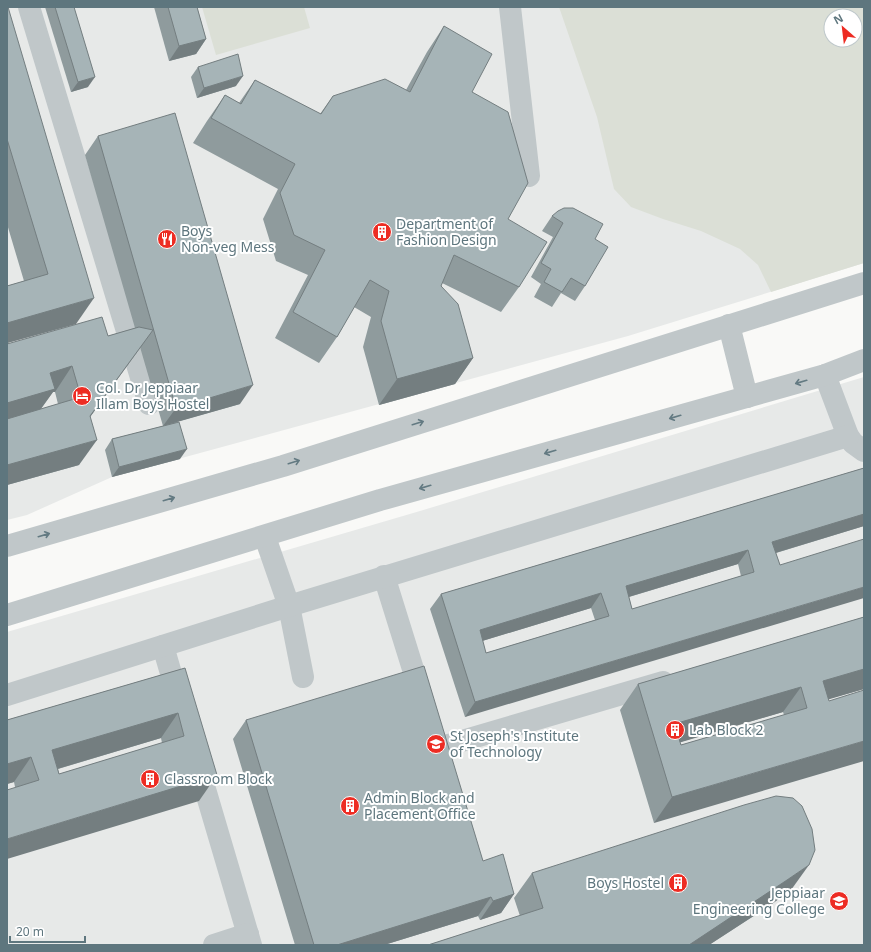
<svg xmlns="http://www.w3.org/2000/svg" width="871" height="952" font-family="'Noto Sans',sans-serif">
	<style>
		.built { fill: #e7e9e8; fill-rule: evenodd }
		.green { fill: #dbdfd6; fill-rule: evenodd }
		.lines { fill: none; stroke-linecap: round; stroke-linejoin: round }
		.minor { stroke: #c0c7c9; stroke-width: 22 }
		.wall { fill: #8f9b9d; fill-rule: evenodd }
		.shaded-wall { fill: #747e80 }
		.building { fill: #a6b4b7; stroke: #747e80; fill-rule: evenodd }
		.oneway { stroke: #637a82 }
		.labels { text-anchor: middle; stroke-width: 4; stroke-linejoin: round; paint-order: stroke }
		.poi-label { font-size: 14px; fill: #5e767e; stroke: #fff; text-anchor: start }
	</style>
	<rect width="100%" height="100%" fill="#f9f9f7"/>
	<!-- built -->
	<g class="built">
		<path d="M 7,7 L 864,7 L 864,263 L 628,336 L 112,477 L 27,515 L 7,520 ZM 831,16 L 855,16 L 855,40 L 831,40 Z"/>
		<polygon points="864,377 864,945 7,945 7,632 420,511"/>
	</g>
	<!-- green -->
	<g class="green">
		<polygon points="202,7 304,7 310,28 216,55"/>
		<path d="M 559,7 L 864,7 L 864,263 L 771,292 L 758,265 L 740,249 L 701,231 L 663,219 L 631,207 L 614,189 L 597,117 ZM 831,16 L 855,16 L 855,40 L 831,40 Z"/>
	</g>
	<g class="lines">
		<!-- minor -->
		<g class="minor">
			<polyline points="29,7 149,404"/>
			<polyline points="510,7 529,176"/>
			<polyline points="729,325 747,397"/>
			<polyline points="825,375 848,436 853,443 864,451"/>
			<polyline points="265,537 289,606 303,677"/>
			<polyline points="7,546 283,466 864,283"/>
			<polyline points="384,576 422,698"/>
			<polyline points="7,615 380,500 825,375 864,360"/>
			<polyline points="163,646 179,701"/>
			<polyline points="7,695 289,606 848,436"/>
			<polyline points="438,748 663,682"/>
			<polyline points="197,762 251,945"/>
			<polyline points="214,945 248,934"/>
		</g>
	</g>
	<!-- wall -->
	<g class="wall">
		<polygon points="7,7 76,324 7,343 7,286 24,281 7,224"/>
		<polygon points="45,7 74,7 88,87 71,92"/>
		<polygon points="154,7 197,7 206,39 196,54 169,61"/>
		<polygon points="444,26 472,92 508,219 519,287 501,312 442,283 441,286 473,358 455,384 379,405 363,347 371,317 354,307 337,337 319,363 275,338 308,275 276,261 263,219 278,189 193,143 207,121 225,95 239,103 255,80 320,114 333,96 406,90 427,52"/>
		<polygon points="198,67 236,86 197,98 191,77"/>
		<path d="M 98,136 L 240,404 L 176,422 L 180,459 L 112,477 L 105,450 L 112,439 L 163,426 L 140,347 L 90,417 L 79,465 L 7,485 L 7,344 L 108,336 L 135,328 L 85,155 ZM 53,392 L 55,392 L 58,404 L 41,409 Z"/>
		<polygon points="552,216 595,239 585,286 575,301 561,293 552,307 534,297 541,284 531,277 553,237 542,231"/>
		<path d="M 864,468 L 864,528 L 864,526 L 776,553 L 780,565 L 465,717 L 430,609 L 441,594 ZM 738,564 L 741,576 L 632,609 L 629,597 ZM 591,608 L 595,620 L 486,653 L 482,641 Z"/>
		<path d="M 864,617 L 864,689 L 828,699 L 654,823 L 620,710 L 638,684 ZM 783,712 L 784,715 L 681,745 L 680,742 Z"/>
		<path d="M 185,668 L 199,801 L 15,787 L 14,782 L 7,784 L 7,720 ZM 161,738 L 162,743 L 59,774 L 58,769 Z"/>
		<polygon points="246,720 483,861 514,894 501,913 480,920 478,916 384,945 295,945 233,739"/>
		<polygon points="532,873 791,890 769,906 709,945 428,945 520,916 514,898"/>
	</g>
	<!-- shaded-wall -->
	<g class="shaded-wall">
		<polygon points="206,39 196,54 169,61 179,46"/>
		<polygon points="243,76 236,86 197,98 204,88"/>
		<polygon points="95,77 88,87 71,92 78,82"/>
		<polygon points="94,298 76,324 7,343 7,323"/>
		<polygon points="153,330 135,355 72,442 90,416"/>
		<polygon points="473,358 455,384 379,405 397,379"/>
		<polygon points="72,366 55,392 53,392 37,414 7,423 7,403 50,373"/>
		<polygon points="253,385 240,404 163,426 176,408"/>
		<polygon points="97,440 79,465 7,485 7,465"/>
		<polygon points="187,449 180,459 112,477 119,467"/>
		<polygon points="864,514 864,526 762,557 772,542"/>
		<polygon points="748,550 738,564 615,601 626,586"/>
		<polygon points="864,587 864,598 465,717 475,702"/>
		<polygon points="601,593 591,608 469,645 480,630"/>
		<polygon points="864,669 864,689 806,706 823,681"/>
		<polygon points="801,687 783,712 658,749 674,724"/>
		<polygon points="178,713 161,738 37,775 52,750"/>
		<polygon points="864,741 864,761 654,823 672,797"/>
		<polygon points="31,757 14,782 7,784 7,764"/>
		<polygon points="217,775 199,801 7,859 7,839"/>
		<polygon points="809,865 791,890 769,906 709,945 689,945"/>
		<polygon points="514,894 501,913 480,920 493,901"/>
		<polygon points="491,897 478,916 384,945 337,945"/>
	</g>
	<!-- building -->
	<g class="building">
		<polygon points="7,7 8,7 94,298 7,323 7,286 48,274 7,139"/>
		<polygon points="55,7 74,7 95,77 78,82"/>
		<polygon points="168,7 197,7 206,39 179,46"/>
		<polygon points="444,26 492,54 472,92 508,112 528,183 508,219 547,242 519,287 454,255 441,286 458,304 473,358 397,379 381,321 389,291 370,280 337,337 293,312 325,250 294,235 280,193 295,164 211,118 225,95 241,104 255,80 321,114 333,96 385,79 410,92"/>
		<polygon points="238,54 243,76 204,88 198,67"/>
		<polygon points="175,113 253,385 176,408 98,136"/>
		<polygon points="564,208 573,208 603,224 595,239 608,247 585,286 571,278 562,292 544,282 551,269 541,263 563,223 552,216 558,211"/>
		<polygon points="102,317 108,336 139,327 153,330 90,416 97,440 7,465 7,419 81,397 72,366 50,373 55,389 7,403 7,344"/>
		<polygon points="179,422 187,449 119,467 112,439"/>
		<path d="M 864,468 L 864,514 L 772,542 L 780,565 L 864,539 L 864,587 L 475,702 L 441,594 ZM 748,550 L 754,572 L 632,609 L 626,586 ZM 601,593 L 609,616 L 486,653 L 480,630 Z"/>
		<path d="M 864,617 L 864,669 L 823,681 L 829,701 L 864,690 L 864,741 L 672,797 L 638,684 ZM 801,687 L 807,708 L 681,745 L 674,724 Z"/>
		<polygon points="424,666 483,861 503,854 514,894 493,901 491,897 337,945 314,945 246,720"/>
		<path d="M 185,668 L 217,775 L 7,839 L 7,790 L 39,780 L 31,757 L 7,764 L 7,720 ZM 178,713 L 184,736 L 59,774 L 52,750 Z"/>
		<polygon points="776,796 793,798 802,806 812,829 815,850 809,865 787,880 689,945 428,945 543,908 532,873 744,805"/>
	</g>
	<!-- one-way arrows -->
	<defs><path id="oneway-shaft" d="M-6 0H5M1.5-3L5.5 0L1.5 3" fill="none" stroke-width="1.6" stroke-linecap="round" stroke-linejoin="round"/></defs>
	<g class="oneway">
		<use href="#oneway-shaft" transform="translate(801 382) rotate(164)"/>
		<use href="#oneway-shaft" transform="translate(675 417) rotate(164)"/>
		<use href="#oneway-shaft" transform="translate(418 423) rotate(-17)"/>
		<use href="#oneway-shaft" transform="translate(550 452) rotate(164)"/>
		<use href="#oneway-shaft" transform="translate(294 462) rotate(-17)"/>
		<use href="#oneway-shaft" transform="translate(425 487) rotate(164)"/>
		<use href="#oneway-shaft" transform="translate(169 499) rotate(-16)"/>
		<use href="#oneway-shaft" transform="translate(44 535) rotate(-16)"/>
	</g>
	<!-- icons -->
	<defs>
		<symbol id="building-disc" viewBox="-11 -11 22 22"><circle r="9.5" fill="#ed2c23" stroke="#fff"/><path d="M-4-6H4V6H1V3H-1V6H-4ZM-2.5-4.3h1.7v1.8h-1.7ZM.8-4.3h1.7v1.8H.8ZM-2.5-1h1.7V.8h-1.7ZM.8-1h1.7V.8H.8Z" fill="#fff"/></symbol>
		<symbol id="restaurant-disc" viewBox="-11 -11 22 22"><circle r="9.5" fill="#ed2c23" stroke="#fff"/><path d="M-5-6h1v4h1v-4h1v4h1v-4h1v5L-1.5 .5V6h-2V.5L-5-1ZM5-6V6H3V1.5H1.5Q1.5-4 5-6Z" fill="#fff"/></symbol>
		<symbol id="hotel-disc" viewBox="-11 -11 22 22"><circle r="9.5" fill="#ed2c23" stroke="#fff"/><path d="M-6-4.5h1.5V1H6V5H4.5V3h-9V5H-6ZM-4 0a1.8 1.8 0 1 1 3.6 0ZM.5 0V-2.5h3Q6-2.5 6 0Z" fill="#fff"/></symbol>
		<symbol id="university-disc" viewBox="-11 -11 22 22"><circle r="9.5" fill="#ed2c23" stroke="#fff"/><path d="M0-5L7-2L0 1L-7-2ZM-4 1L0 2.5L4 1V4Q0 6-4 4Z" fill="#fff"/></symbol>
	</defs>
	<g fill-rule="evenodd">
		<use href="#building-disc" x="371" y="221" width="22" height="22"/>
		<use href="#restaurant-disc" x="156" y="228" width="22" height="22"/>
		<use href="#hotel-disc" x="71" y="385" width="22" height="22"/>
		<use href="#building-disc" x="664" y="719" width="22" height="22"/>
		<use href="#university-disc" x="425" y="733" width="22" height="22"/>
		<use href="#building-disc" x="139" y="768" width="22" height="22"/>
		<use href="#building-disc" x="339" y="795" width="22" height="22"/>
		<use href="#building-disc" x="667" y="872" width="22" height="22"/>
		<use href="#university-disc" x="828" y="890" width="22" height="22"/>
	</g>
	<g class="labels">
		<!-- poi labels -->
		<g class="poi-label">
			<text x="396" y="229">Department of<tspan x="396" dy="16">Fashion Design</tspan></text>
			<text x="181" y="236">Boys<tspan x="181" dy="16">Non-veg Mess</tspan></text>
			<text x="96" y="393">Col. Dr Jeppiaar<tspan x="96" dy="16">Illam Boys Hostel</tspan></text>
			<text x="689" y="735">Lab Block 2</text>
			<text x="450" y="741">St Joseph's Institute<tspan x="450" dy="16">of Technology</tspan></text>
			<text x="164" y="784">Classroom Block</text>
			<text x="364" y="803">Admin Block and<tspan x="364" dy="16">Placement Office</tspan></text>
			<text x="664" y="888" text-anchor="end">Boys Hostel</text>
			<text x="825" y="898" text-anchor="end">Jeppiaar<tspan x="825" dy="16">Engineering College</tspan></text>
		</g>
	</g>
	<!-- border -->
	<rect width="871" height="952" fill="none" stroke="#5e767e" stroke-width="16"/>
	<!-- north arrow -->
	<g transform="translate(843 28) rotate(332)"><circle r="19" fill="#ffffff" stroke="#bfc8cb"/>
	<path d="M0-3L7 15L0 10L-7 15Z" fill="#ed2c23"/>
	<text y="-6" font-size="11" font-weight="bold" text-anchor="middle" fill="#5e767e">N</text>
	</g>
	<!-- scale -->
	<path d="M10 936v6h75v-6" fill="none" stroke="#5e767e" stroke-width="2"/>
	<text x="16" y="936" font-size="12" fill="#5e767e" stroke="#ffffff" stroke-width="3" paint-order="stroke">20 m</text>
</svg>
